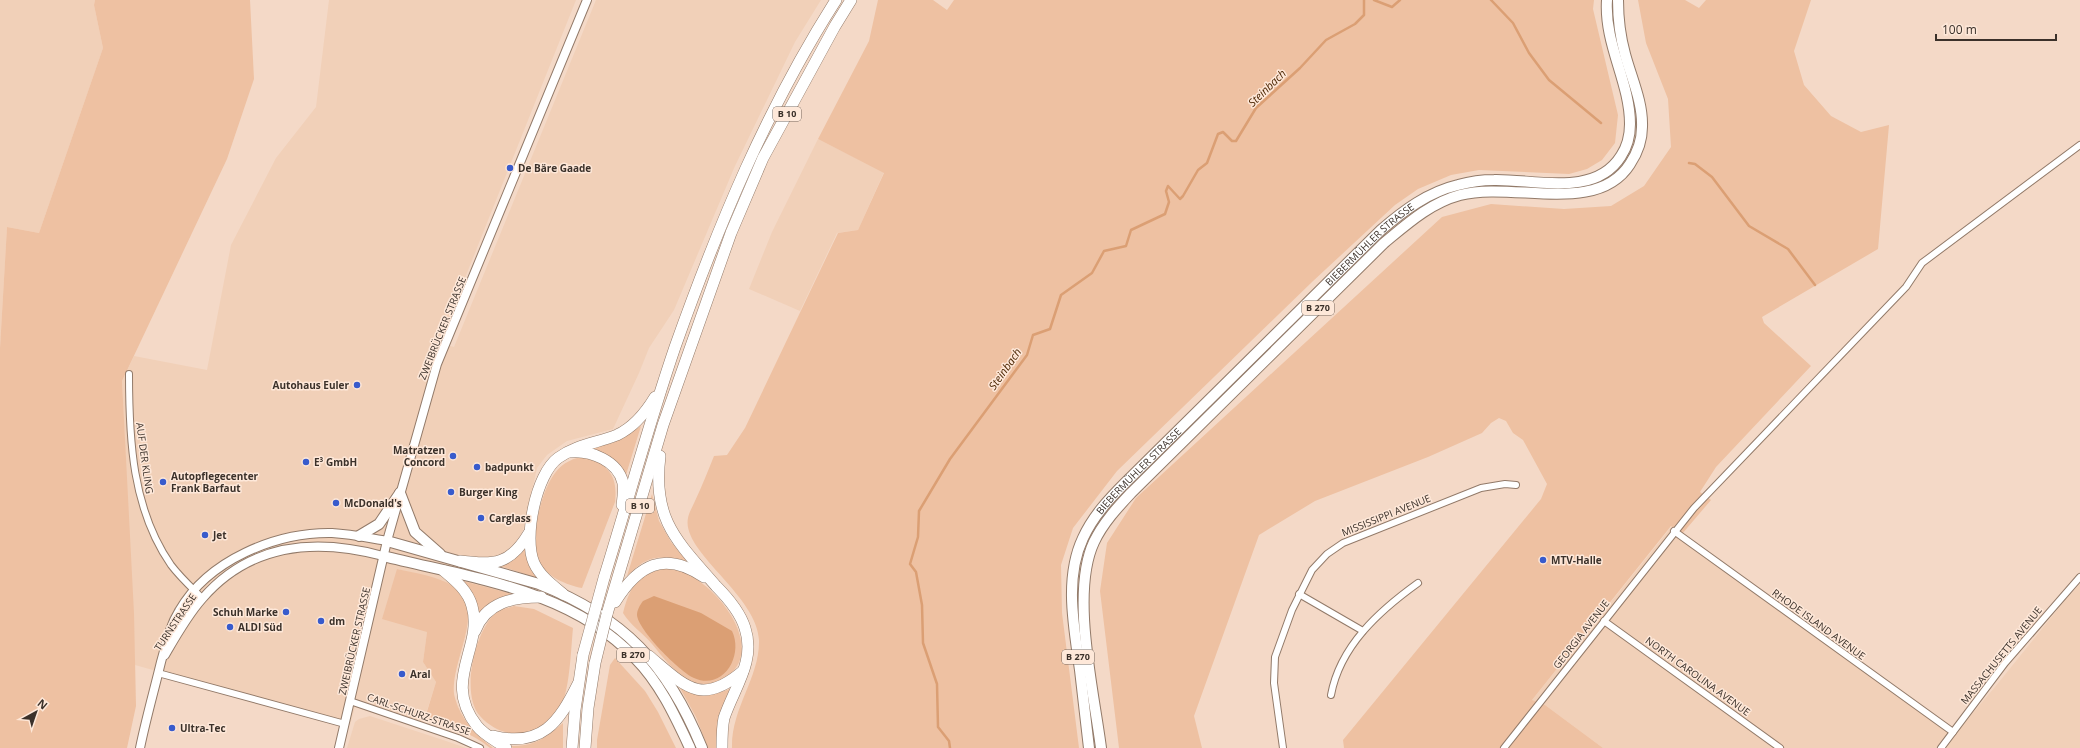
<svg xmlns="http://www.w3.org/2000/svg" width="2080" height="748" font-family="'Open Sans',sans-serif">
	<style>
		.built { fill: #f1d0b8 }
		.green { fill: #eec1a2 }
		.water { fill: #db9f74 }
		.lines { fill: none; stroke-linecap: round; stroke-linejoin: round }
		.stream { stroke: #db9f74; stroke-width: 2.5 }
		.minor-casing { stroke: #927a69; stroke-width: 8 }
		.tertiary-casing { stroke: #927a69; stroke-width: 10 }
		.primary-casing { stroke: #927a69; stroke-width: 12 }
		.trunk-casing { stroke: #927a69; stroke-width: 12 }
		.minor { stroke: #fff; stroke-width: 6 }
		.tertiary { stroke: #fff; stroke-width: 8 }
		.primary { stroke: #fff; stroke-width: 10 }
		.trunk { stroke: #fff; stroke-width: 11 }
		.trunk-bridge-casing { stroke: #927a69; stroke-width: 12; stroke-linecap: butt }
		.trunk-bridge { stroke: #fff; stroke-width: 11 }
		.poi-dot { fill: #385bcc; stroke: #fee8d9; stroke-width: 1.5 }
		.labels { text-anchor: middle; stroke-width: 3; stroke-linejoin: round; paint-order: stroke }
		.shield { fill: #fee8d9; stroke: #76685e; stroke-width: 1 }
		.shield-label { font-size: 9px; font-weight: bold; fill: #3b312a }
		.poi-label { font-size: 10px; font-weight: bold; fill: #3b312a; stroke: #fee8d9; text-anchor: start }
		.street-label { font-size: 10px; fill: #3b312a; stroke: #fee8d9 }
		.water-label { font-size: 11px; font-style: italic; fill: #4b2502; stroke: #fee8d9 }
	</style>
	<rect width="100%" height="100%" fill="#f4d9c7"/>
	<!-- built -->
	<g class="built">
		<polygon points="0,0 95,0 94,5 103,48 39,233 7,227 0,348"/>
		<polygon points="329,0 576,0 439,343 454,347 596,0 821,0 795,42 735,166 674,310 649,348 639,373 613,429 567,441 547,455 537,468 523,530 518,541 526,548 514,560 498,566 519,573 513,594 463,581 454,586 436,579 397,569 427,632 423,662 436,682 421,729 355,707 350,725 135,665 122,381 134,356 207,370 231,245 276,158 316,107"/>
		<polygon points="818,139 884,172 858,230 837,233 800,311 749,289 772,232"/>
		<polygon points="1672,526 1953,736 1995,687 2066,599 2080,584 2080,748 1603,748 1545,705 1532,700"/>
		<polygon points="370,716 446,741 466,748 347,748 355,722 359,719"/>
	</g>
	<!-- green -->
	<g class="green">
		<polygon points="95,0 250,0 254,79 227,159 122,381 134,613 136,706 127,748 0,748 0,348 7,227 39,233 103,48 94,5"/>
		<path d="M 878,0 L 933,0 L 947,10 L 954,0 L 1594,0 L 1593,9 L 1618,115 L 1615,143 L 1602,160 L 1587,169 L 1569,174 L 1479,170 L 1451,175 L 1418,189 L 1395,205 L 1312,282 L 1117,471 L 1073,528 L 1061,565 L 1062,613 L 1079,748 L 732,748 C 731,708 760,677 759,640 C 757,595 681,552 688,518 C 689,512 693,506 695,501 C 702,486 708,471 714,456 L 727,455 L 745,428 L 838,233 L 858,230 L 884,173 L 818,139 L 869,41 Z"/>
		<polygon points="1638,0 1685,0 1699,8 1706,0 1811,0 1794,51 1804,85 1831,116 1861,132 1889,125 1878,249 1762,317 1764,323 1811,366 1716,467 1700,492 1711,500 1682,534 1671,526 1532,700 1545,705 1603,748 1344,748 1343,740 1541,499 1547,484 1523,440 1513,433 1506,421 1499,418 1491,423 1482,433 1428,457 1315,501 1259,535 1194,716 1202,748 1119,748 1100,591 1107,543 1136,498 1442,217 1491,204 1564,209 1611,206 1644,186 1671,147 1668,99 1646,43"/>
		<polygon points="641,426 625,478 589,448 613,443"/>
		<path d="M 586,456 C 609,466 618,476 615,502 L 582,588 C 567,585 546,577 539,561 C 529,540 541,491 555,473 C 563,462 574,458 586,456 Z"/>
		<path d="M 652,494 L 659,521 L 671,542 L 689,564 C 675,558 658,554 644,562 C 638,565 632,572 627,576 Z"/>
		<polygon points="526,548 540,579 497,565 514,560"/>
		<path d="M 671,568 C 712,575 774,651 722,680 C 711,686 697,685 687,679 C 673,671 662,656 652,644 C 643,633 630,625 623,613 C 631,583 639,572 671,568 Z"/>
		<path d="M 397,569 C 415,573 437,576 453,586 C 490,608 447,665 455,698 C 461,720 476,735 493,748 L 490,748 C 472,732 447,726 425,718 L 436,682 L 423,662 L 427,632 L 382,619 Z"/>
		<path d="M 463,581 L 513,594 C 498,597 487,602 478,615 Z"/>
		<path d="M 514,606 L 534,609 L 573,628 C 571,648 570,688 561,706 C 545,739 504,743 480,716 C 460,695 475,628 497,612 C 501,609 509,608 514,606 Z"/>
		<polygon points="615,658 645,691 658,712 676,748 597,748 597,740 610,665"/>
		<path d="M 735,686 L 719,748 L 708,748 L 696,717 L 680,688 C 700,696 716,697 735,686 Z"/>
		<path d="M 563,723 L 563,748 L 513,748 L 510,746 C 535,746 544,739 563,723 Z"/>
	</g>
	<!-- water -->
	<path class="water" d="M 654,596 L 701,613 L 732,631 C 744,656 723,691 694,678 C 680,672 638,630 637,615 C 637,610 640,605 643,601 Z"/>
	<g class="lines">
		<!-- stream -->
		<g class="stream">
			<polyline points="1374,0 1392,7 1400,0"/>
			<polyline points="1491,0 1513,23 1529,53 1549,80 1601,123"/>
			<polyline points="1689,163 1695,164 1712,177 1749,226 1788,249 1815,285"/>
			<polyline points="950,748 949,741 938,727 937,684 923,643 922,605 916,572 910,564 918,537 919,511 950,459 1027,355 1033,335 1050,329 1061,295 1092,273 1104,251 1126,246 1131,230 1165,214 1169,202 1166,191 1168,186 1180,199 1183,196 1198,170 1207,163 1218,134 1223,132 1232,141 1236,141 1256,108 1300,68 1326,40 1355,24 1364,15 1364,0"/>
		</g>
		<defs>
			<g id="minor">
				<path d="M 129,374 C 129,439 132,509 171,565 C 180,577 192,588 202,598"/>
				<polyline points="1674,531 1953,732"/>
				<polyline points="1299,594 1363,631"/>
				<polyline points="1604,621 1780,748"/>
				<polyline points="158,673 345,724"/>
				<path d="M 1331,695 C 1340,646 1379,611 1418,583"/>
				<polyline points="350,701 458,738 480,748"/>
				<polyline points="1283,748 1274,683 1275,657 1292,610 1312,570 1327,554 1343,543 1481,488 1505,484 1516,485"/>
				<polyline points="1504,748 1694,508 1906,287 1922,263 2080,145"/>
				<polyline points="1941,748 2005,663 2080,577"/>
			</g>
			<g id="tertiary">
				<path d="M 165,655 C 176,636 187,616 202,599 C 250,543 316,538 383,556"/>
				<path d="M 140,748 C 146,719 154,691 161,662 C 166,645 169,627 179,611 C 208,560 276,532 332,533 C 351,534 369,538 387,541"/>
				<polyline points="339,748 387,541 437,364 587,0"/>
			</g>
			<g id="primary">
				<polyline points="400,493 415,532 440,554"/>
				<polyline points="359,536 379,524 400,493"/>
				<path d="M 387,541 L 539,584 C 623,617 668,664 702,748"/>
				<path d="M 383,556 C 470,578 570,589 635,658 C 660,683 675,716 690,748"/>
				<path id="s1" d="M 1089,748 C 1086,722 1083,696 1080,670 C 1074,627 1064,578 1083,538 C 1093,516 1109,499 1125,483 L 1381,230 C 1403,211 1428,192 1458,185 C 1469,182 1483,180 1494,180 C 1534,179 1595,198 1621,156 C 1627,147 1630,135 1630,124 C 1630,82 1604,44 1607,0"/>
				<path d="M 1101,748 C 1094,692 1070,593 1094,542 C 1103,523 1117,508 1131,493 L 1384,243 C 1407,224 1430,203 1460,195 C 1513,181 1597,216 1630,164 C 1638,152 1642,141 1642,127 C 1643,102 1631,77 1625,54 C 1620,36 1618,18 1618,0"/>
			</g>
			<g id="trunk">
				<path d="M 570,452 C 591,450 618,461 623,483 C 624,490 623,498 622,505"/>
				<path d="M 660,456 C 652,520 677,541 716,586 C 728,598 740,612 745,628 C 756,661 734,688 724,718 C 722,727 722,738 722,748"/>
				<path d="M 460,561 C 495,565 510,565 529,533"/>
				<path d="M 444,571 C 456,581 468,591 472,606 C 484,648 441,680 477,726 C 484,735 497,741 506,748"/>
				<path d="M 604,578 C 628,501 649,423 675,347 C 718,226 767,108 836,0"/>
				<path d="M 563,594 C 552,585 540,576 534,563 C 523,538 536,474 558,458 C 576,445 597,443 617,435 C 634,427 646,412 655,397"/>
				<path d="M 615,602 C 638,565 664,550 704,577"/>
				<polyline points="607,614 663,425 731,233 763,158 835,26 851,0"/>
				<path d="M 475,631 C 486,602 513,597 541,597"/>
				<path d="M 649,656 C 685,686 701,707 743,671"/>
				<path d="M 493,736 C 542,748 559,722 578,684"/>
				<polyline points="572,748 575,710 583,655"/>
				<polyline points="585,748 588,708 595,663"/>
			</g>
		</defs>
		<!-- minor casing -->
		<use href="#minor" class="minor-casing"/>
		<!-- tertiary casing -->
		<use href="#tertiary" class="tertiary-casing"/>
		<!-- primary casing -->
		<use href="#primary" class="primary-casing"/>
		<!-- trunk casing -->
		<use href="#trunk" class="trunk-casing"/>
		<!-- minor -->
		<use href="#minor" class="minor"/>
		<!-- tertiary -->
		<use href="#tertiary" class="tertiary"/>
		<!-- primary -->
		<use href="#primary" class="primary"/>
		<!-- trunk -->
		<use href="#trunk" class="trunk"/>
		<defs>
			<g id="trunk-bridge">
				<polyline points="583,655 604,578"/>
				<polyline points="595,663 607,614"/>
			</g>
		</defs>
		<!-- trunk-bridge casing -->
		<use href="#trunk-bridge" class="trunk-bridge-casing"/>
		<!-- trunk-bridge -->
		<use href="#trunk-bridge" class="trunk-bridge"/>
	</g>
	<!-- markers -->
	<g class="poi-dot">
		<circle cx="510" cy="168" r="4"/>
		<circle cx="357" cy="385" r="4"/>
		<circle cx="453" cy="456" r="4"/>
		<circle cx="306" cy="462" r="4"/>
		<circle cx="477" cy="467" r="4"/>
		<circle cx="163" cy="482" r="4"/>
		<circle cx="451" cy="492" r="4"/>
		<circle cx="336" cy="503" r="4"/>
		<circle cx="481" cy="518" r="4"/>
		<circle cx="205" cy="535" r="4"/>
		<circle cx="1543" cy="560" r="4"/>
		<circle cx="286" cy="612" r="4"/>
		<circle cx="321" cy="621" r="4"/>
		<circle cx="230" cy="627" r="4"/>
		<circle cx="402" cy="674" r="4"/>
		<circle cx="172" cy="728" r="4"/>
	</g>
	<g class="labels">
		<!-- shield labels -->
		<g class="shield">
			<rect x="773" y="107" width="28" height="14" rx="3"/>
			<rect x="1302" y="301" width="32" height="14" rx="3"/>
			<rect x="626" y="499" width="28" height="14" rx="3"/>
			<rect x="617" y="648" width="32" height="14" rx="3"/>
			<rect x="1062" y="650" width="32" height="14" rx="3"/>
		</g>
		<g class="shield-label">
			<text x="787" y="117">B 10</text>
			<text x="1318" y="311">B 270</text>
			<text x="640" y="509">B 10</text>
			<text x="633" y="658">B 270</text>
			<text x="1078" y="660">B 270</text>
		</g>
		<!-- poi labels -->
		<g class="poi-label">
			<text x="518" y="172">De Bäre Gaade</text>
			<text x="349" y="389" text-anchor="end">Autohaus Euler</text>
			<text x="445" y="454" text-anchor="end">Matratzen<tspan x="445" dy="12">Concord</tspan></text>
			<text x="314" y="466">E³ GmbH</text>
			<text x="485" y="471">badpunkt</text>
			<text x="171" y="480">Autopflegecenter<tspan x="171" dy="12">Frank Barfaut</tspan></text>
			<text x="459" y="496">Burger King</text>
			<text x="344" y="507">McDonald's</text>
			<text x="489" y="522">Carglass</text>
			<text x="213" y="539">Jet</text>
			<text x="1551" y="564">MTV-Halle</text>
			<text x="278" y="616" text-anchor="end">Schuh Marke</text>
			<text x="329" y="625">dm</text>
			<text x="238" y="631">ALDI Süd</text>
			<text x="410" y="678">Aral</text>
			<text x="180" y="732">Ultra-Tec</text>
		</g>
		<!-- street labels -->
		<g class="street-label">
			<text dy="4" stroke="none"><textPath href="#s1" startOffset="624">BIEBERMÜHLER STRASSE</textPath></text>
			<text transform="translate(442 328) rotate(-68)" y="4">ZWEIBRÜCKER STRASSE</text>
			<text transform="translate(145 458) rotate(82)" y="4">AUF DER KLING</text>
			<text dy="4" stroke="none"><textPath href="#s1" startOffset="300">BIEBERMÜHLER STRASSE</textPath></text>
			<text transform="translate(1386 515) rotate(-22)" y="4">MISSISSIPPI AVENUE</text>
			<text transform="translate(175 622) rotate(-56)" y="4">TURNSTRASSE</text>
			<text transform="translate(1819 624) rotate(36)" y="4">RHODE ISLAND AVENUE</text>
			<text transform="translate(1581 634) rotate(-52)" y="4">GEORGIA AVENUE</text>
			<text transform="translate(354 641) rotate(-77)" y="4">ZWEIBRÜCKER STRASSE</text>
			<text transform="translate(2001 655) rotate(-51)" y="4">MASSACHUSETTS AVENUE</text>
			<text transform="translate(1698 676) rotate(36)" y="4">NORTH CAROLINA AVENUE</text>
			<text transform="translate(419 714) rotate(19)" y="4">CARL-SCHURZ-STRASSE</text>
		</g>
		<!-- water labels -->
		<g class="water-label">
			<text transform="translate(1267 88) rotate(-44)" y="4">Steinbach</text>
			<text transform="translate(1005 369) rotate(-55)" y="4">Steinbach</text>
		</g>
	</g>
	<!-- north arrow -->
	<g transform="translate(36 712) rotate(40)" stroke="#fee8d9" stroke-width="3" paint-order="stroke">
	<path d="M0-3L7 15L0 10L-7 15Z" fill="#3b312a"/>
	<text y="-6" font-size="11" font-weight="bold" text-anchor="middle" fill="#3b312a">N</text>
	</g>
	<!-- scale -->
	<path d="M1936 34v6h120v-6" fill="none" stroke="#3b312a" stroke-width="2"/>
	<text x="1942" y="34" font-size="12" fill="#3b312a" stroke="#fee8d9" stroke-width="3" paint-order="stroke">100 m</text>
</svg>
